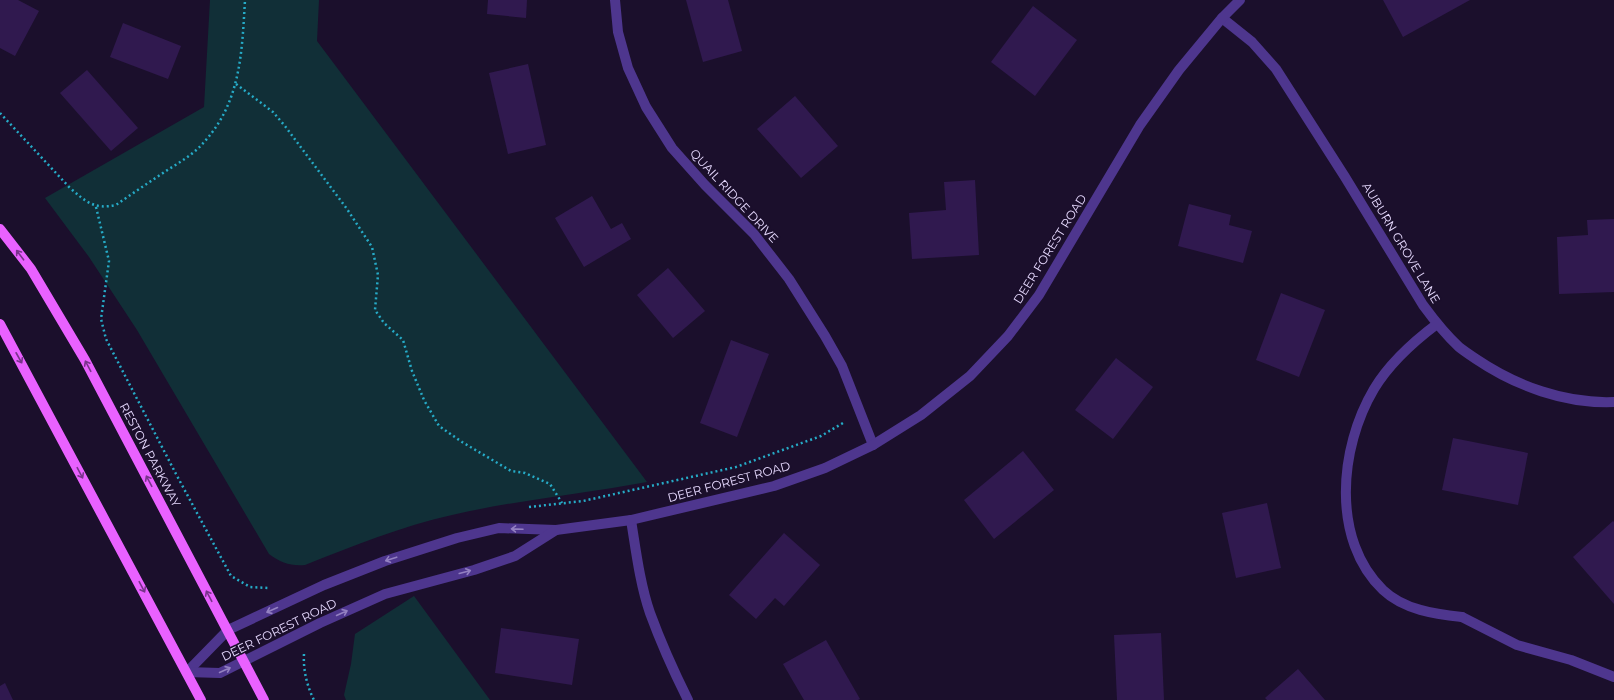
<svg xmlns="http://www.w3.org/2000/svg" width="1614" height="700" font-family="Montserrat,sans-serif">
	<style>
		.green { fill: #112f37 }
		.building { fill: #30194f }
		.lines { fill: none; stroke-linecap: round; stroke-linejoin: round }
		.path { stroke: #26abc7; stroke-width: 2.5; stroke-dasharray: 2 3; stroke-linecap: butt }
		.service { stroke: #4e368e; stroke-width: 10 }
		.minor { stroke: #4e368e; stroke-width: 10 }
		.primary { stroke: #e961ff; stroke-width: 10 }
		.oneway { stroke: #78348b }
		.oneway2 { stroke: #9380c1 }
		.labels { text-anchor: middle; stroke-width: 3.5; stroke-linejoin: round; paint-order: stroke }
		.street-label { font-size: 12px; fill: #e7daff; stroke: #1b0f2c }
	</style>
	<rect width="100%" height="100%" fill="#1b0f2c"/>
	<!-- green -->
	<g class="green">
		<path d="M 210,0 L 319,0 L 317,41 L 647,482 C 582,494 517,500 452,515 C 402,526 353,546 305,565 C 290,566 281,563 269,554 L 137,330 L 89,257 L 45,198 L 204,107 Z"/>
		<polygon points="414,596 490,700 346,700 344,695 351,664 355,634"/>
	</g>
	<!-- building -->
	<g class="building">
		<polygon points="0,0 18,0 39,11 15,56 0,48"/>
		<polygon points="488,0 527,0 526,18 487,14"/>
		<polygon points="686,0 728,0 742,51 703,62"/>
		<polygon points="1383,0 1470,0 1403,37"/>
		<polygon points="1033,6 1077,40 1035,96 991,62"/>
		<polygon points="123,23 181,46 168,79 110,57"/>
		<polygon points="528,64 546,145 508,154 489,73"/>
		<polygon points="87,70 138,128 111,151 60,93"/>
		<polygon points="795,96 838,146 801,178 757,129"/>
		<polygon points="975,180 979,255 912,259 909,213 946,210 944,182"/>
		<polygon points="592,196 611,229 622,223 631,239 584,267 555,218"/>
		<polygon points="1189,204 1231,215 1229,225 1252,231 1243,263 1178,246"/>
		<polygon points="1614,219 1614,292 1559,294 1557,237 1588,235 1587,220"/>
		<polygon points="668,268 705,311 673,338 637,295"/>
		<polygon points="1281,293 1325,310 1299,377 1256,360"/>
		<polygon points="731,340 769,354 737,437 700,423"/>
		<polygon points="1116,358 1153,387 1113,439 1075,410"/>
		<polygon points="1453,438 1528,453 1518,505 1442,490"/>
		<polygon points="1023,451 1054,490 994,539 964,500"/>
		<polygon points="1267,503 1281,568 1236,578 1222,513"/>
		<polygon points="1613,521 1614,522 1614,604 1573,557"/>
		<polygon points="784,533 820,565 784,606 775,598 756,619 729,595"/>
		<polygon points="501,628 579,639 572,685 495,673"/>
		<polygon points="1161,633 1164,700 1117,700 1114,635"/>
		<polygon points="826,640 860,699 858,700 804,700 783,664"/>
		<polygon points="1298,669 1325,700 1267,700 1265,698"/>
		<polygon points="5,683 13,700 0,700 0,686"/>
	</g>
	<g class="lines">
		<!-- path -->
		<g class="path">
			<polyline points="236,84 273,112 285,126 347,209 372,247 378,275 375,310 384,323 403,340 412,371 424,400 439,426 462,442 511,471 525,473 550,484 562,503"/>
			<path d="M 0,113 L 70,188 C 85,201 94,210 116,205 C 133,193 151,181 169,169 C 182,161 195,153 205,141 C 241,101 242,51 245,0"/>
			<polyline points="96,207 109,261 101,319 106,339 176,474 231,576 250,587 268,588"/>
			<polyline points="529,507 583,501 736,467 821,436 843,423"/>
			<path d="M 304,654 C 303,670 307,686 314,700"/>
		</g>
		<!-- service -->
		<polyline class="service" points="1462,617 1517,645 1571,660 1614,677"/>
		<!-- minor -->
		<g class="minor">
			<polyline points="615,0 618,32 628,68 646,107 672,148 705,185 754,234 789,279 825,336 842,366 873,445"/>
			<path d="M 1222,18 L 1252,42 L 1276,69 L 1345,177 L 1423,305 C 1434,320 1445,334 1459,347 C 1464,351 1470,355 1476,359 C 1516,386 1565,404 1614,402"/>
			<path d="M 1437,324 C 1413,342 1389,364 1374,389 C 1339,448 1331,540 1383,590 C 1404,610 1435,614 1462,617"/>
			<path d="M 631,520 C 636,551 640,584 650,613 C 661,643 674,672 688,700"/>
			<polyline points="187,672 228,630 324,585 385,561 457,538 499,528 556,530 631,520 774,486 825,468 873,445 921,415 970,376 1008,336 1039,295 1140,125 1179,70 1222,18 1240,0"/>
			<polyline points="187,672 220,673 320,623 385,594 474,570 515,556 556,530"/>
		</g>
		<!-- primary -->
		<g class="primary">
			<polyline points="0,229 31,269 85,360 264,700"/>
			<polyline points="0,324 201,700"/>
		</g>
	</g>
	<!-- one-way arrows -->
	<defs><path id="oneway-shaft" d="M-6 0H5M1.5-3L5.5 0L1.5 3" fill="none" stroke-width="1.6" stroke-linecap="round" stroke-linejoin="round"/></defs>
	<g class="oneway">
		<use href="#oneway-shaft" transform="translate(20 255) rotate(-127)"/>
		<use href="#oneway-shaft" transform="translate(19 358) rotate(61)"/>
		<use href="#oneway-shaft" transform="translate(88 366) rotate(-118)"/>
		<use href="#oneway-shaft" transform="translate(80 473) rotate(62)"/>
		<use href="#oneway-shaft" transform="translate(149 481) rotate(-118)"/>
		<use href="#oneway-shaft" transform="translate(142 587) rotate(62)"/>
		<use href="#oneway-shaft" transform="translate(209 596) rotate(-118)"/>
	</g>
	<g class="oneway2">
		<use href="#oneway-shaft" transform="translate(517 529) rotate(-178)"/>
		<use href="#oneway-shaft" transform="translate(391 559) rotate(162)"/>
		<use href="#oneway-shaft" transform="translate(465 572) rotate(-15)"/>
		<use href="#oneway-shaft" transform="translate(272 610) rotate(156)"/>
		<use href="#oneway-shaft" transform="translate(342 613) rotate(-24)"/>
		<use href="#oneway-shaft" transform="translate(225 670) rotate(-24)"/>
	</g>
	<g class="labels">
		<!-- street labels -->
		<g class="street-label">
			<text transform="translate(734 196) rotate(47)" y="4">QUAIL RIDGE DRIVE</text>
			<text transform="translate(1401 243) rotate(59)" y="4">AUBURN GROVE LANE</text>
			<text transform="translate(1050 249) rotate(-58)" y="4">DEER FOREST ROAD</text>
			<text transform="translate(150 455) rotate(62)" y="4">RESTON PARKWAY</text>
			<text transform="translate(729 482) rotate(-15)" y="4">DEER FOREST ROAD</text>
			<text transform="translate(279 630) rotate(-26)" y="4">DEER FOREST ROAD</text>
		</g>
	</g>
</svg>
